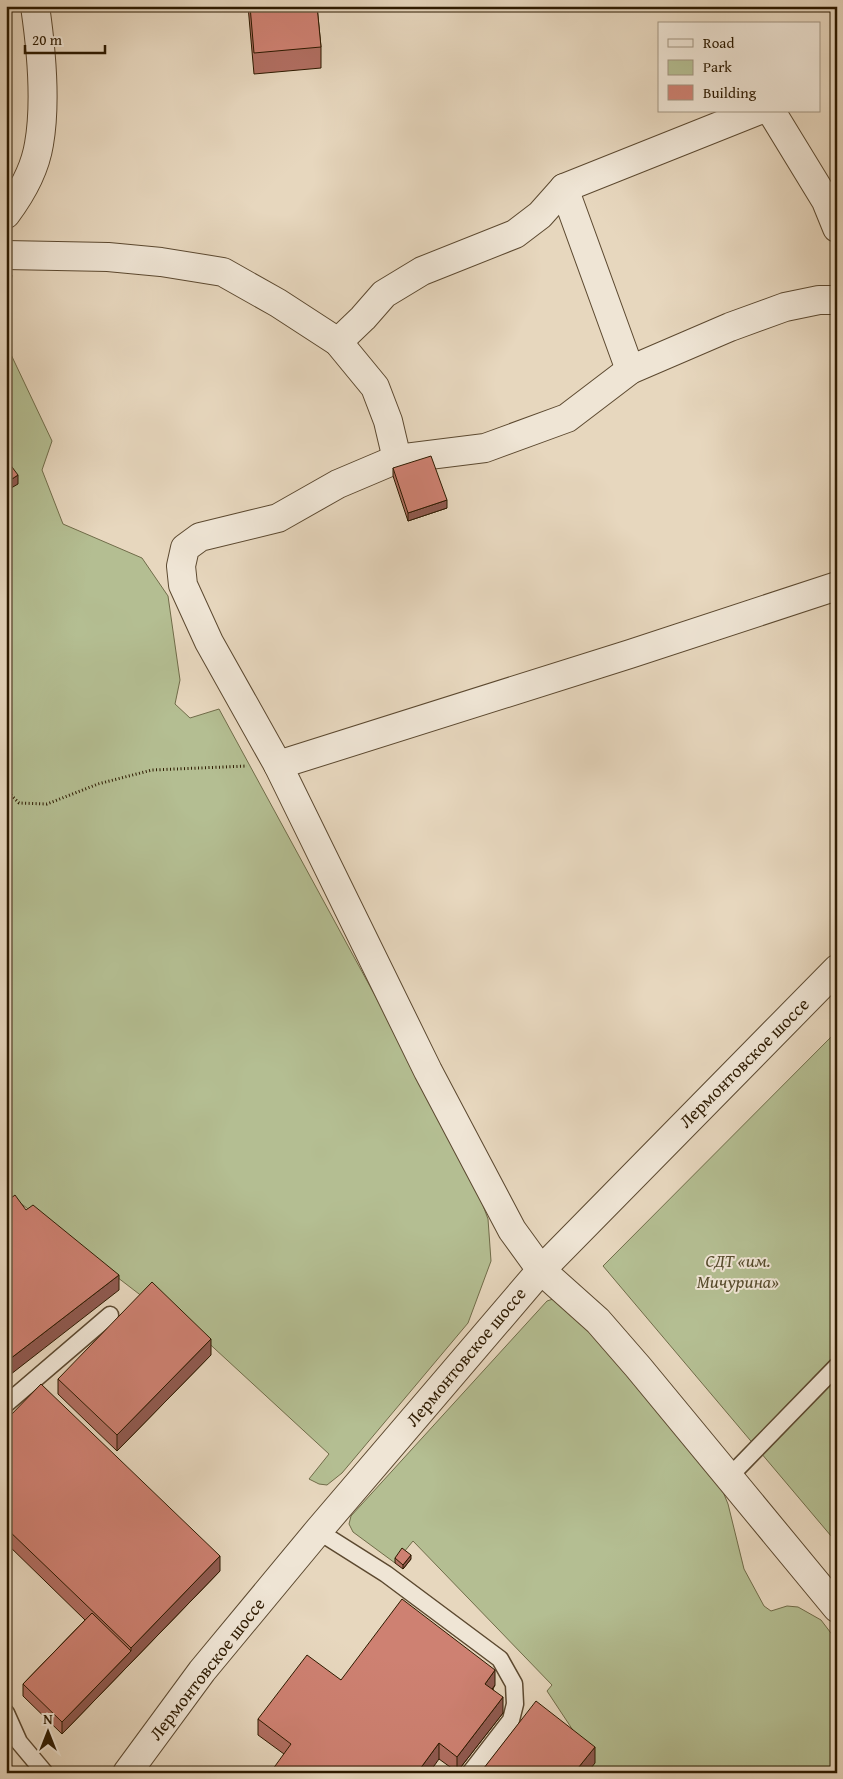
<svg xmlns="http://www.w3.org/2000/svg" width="843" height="1779" font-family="'Gentium Book Plus',serif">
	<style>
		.green { fill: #b4be92; stroke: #706c49 }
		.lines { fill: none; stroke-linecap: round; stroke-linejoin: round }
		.service-casing { stroke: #5c4930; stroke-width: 19 }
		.minor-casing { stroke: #5c4930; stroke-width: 30 }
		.tertiary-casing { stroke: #5c4930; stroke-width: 30 }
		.path { stroke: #2d1a00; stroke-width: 3; stroke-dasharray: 1 2.5; stroke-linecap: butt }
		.service { stroke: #efe5d5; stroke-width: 16 }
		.minor { stroke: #efe5d5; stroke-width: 28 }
		.tertiary { stroke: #efe5d5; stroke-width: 28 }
		.wall { fill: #b16f62; stroke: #2d1a00 }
		.shaded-wall { fill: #905a50; stroke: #2d1a00 }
		.building { fill: #ce8172; stroke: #2d1a00 }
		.labels { text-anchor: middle; stroke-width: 4; stroke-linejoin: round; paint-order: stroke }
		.street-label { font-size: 18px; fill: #2d1a00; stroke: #efe5d5 }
		.park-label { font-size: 18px; font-style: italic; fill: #564b2c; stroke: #efe5d5 }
	</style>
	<rect width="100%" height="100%" fill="#e7d7be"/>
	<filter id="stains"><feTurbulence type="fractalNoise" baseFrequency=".004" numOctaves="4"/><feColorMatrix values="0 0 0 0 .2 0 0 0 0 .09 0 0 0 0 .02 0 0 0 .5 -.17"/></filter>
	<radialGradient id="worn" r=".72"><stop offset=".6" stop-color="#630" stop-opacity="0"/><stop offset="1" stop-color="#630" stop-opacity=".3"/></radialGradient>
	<!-- green -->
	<g class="green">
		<polygon points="6,275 12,275 6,314"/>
		<polygon points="6,344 52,441 42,470 63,524 142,558 168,596 180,680 175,704 190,718 219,709 470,1170 488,1219 491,1261 468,1323 342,1473 327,1485 319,1484 309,1479 329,1454 151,1290 143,1297 6,1192"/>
		<polygon points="837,1031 837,1543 603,1266"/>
		<polygon points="556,1298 572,1304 717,1477 728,1504 744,1569 764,1606 771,1611 787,1606 798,1607 821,1620 837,1641 837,1773 587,1773 594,1762 547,1691 552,1685 413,1541 395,1563 353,1532 349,1524 351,1516 547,1301"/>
	</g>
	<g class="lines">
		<defs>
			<g id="service">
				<polyline points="6,1404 110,1315"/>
				<polyline points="728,1478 837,1366"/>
				<polyline points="318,1531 386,1574 500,1659 514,1684 515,1704 511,1720 470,1773"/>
				<polyline points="6,1713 19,1742 45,1773"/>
			</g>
			<g id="minor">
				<polyline points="771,111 826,201 837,228"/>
				<path d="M 6,214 C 21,194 35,169 39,144 C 46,104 41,47 35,6"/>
				<polyline points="6,255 108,257 161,262 223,272 278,303 338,342 375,387 388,421 397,459"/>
				<polyline points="837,300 819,300 785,307 730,327 630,370 567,418 485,448 397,459 338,484 278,518 200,537 185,548 181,566 183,585 209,642 278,765 428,1071 512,1230 541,1270 598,1321 638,1367 837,1608"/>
				<polyline points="338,342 363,318 384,294 422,271 515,234 540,215 564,188"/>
				<polyline points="630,370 564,188 757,111"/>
				<polyline points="278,765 630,654 837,586"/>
			</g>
			<polyline id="tertiary" points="127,1773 202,1671 318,1531 541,1270 837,969"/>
		</defs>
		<!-- service casing -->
		<use href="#service" class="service-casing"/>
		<!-- minor casing -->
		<use href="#minor" class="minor-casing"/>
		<!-- tertiary casing -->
		<use href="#tertiary" class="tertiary-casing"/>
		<!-- path -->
		<polyline class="path" points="6,790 19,803 47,804 98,784 152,770 247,766"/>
		<!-- service -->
		<use href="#service" class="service"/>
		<!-- minor -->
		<use href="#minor" class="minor"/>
		<!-- tertiary -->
		<use href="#tertiary" class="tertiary"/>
	</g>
	<!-- wall -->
	<g class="wall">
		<polygon points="248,6 317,6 321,47 321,68 254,74"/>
		<polygon points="393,468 447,508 408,521 393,476"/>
		<polygon points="211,1355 117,1451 58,1394 58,1379"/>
		<polygon points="6,1420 220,1571 62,1734 23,1696 23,1684 85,1620 6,1543"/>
		<polygon points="395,1558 411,1559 403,1569 395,1563"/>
		<polygon points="341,1680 495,1685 493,1689 503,1713 457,1772 439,1759 284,1754 258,1735 258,1719"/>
	</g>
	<!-- shaded-wall -->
	<g class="shaded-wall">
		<polygon points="18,475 18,484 6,491 6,483"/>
		<polygon points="447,500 447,508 408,521 408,513"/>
		<polygon points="119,1275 119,1290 6,1378 6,1362"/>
		<polygon points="211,1339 211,1355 117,1451 117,1435"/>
		<polygon points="411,1555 411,1559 403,1569 403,1565"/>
		<polygon points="220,1556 220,1571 62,1734 62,1722 131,1651 131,1648"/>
		<polygon points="495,1670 495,1685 485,1699 485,1684"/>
		<polygon points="503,1697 503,1713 457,1772 457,1757"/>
		<polygon points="439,1743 439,1759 429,1773 417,1773"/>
		<polygon points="595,1747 595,1763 587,1773 574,1773"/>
	</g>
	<!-- building -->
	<g class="building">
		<polygon points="250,6 317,6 321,47 254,53"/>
		<polygon points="431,456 447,500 408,513 393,468"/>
		<polygon points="6,459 18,475 6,483"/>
		<polygon points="15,1195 26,1210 33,1205 119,1275 6,1362 6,1202"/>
		<polygon points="152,1282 211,1339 117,1435 58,1379"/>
		<polygon points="41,1384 220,1556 131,1648 6,1528 6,1420"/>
		<polygon points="402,1548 411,1555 403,1565 395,1558"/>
		<polygon points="402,1599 495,1670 485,1684 503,1697 457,1757 439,1743 417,1773 270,1773 291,1744 258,1719 307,1655 341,1680"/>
		<polygon points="92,1613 131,1651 62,1722 23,1684"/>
		<polygon points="536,1701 595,1747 574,1773 480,1773"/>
	</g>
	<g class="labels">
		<!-- street labels -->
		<g class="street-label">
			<text transform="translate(744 1063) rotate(-45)" y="6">Лермонтовское шоссе</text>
			<text transform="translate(466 1357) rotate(-50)" y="6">Лермонтовское шоссе</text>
			<text transform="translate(207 1669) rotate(-52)" y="6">Лермонтовское шоссе</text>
		</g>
		<!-- park labels -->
		<g class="park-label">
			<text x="738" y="1267">СДТ «им.<tspan x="738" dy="21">Мичурина»</tspan></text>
		</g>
	</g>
	<!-- margin -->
	<rect width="843" height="1779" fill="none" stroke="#e7d7be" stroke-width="25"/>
	<rect x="8" y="8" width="828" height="1764" fill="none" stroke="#2d1a00" stroke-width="2.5"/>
	<rect x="12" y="12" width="818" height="1754" fill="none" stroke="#2d1a00"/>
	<!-- legend -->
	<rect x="658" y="22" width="162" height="90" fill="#efe5d5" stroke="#a19480"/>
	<rect x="668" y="39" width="25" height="8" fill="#efe5d5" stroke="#a19480"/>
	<text x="703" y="48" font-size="15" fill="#2d1a00">Road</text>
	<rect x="668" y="60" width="25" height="15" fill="#b4be92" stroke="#a19480"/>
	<text x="703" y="72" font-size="15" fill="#2d1a00">Park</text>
	<rect x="668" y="85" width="25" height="15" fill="#ce8172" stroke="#a19480"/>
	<text x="703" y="98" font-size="15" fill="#2d1a00">Building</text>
	<!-- north arrow -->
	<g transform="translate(48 1732)" stroke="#efe5d5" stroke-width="4" paint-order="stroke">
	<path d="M0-4L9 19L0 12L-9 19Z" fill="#2d1a00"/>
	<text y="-8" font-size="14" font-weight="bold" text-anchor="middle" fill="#2d1a00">N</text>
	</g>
	<!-- scale -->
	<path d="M25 45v8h80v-8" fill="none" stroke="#2d1a00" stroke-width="2.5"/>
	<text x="32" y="45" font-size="15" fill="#2d1a00" stroke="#efe5d5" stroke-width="4" paint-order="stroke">20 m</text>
	<rect width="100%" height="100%" filter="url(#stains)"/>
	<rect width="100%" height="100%" fill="url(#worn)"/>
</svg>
